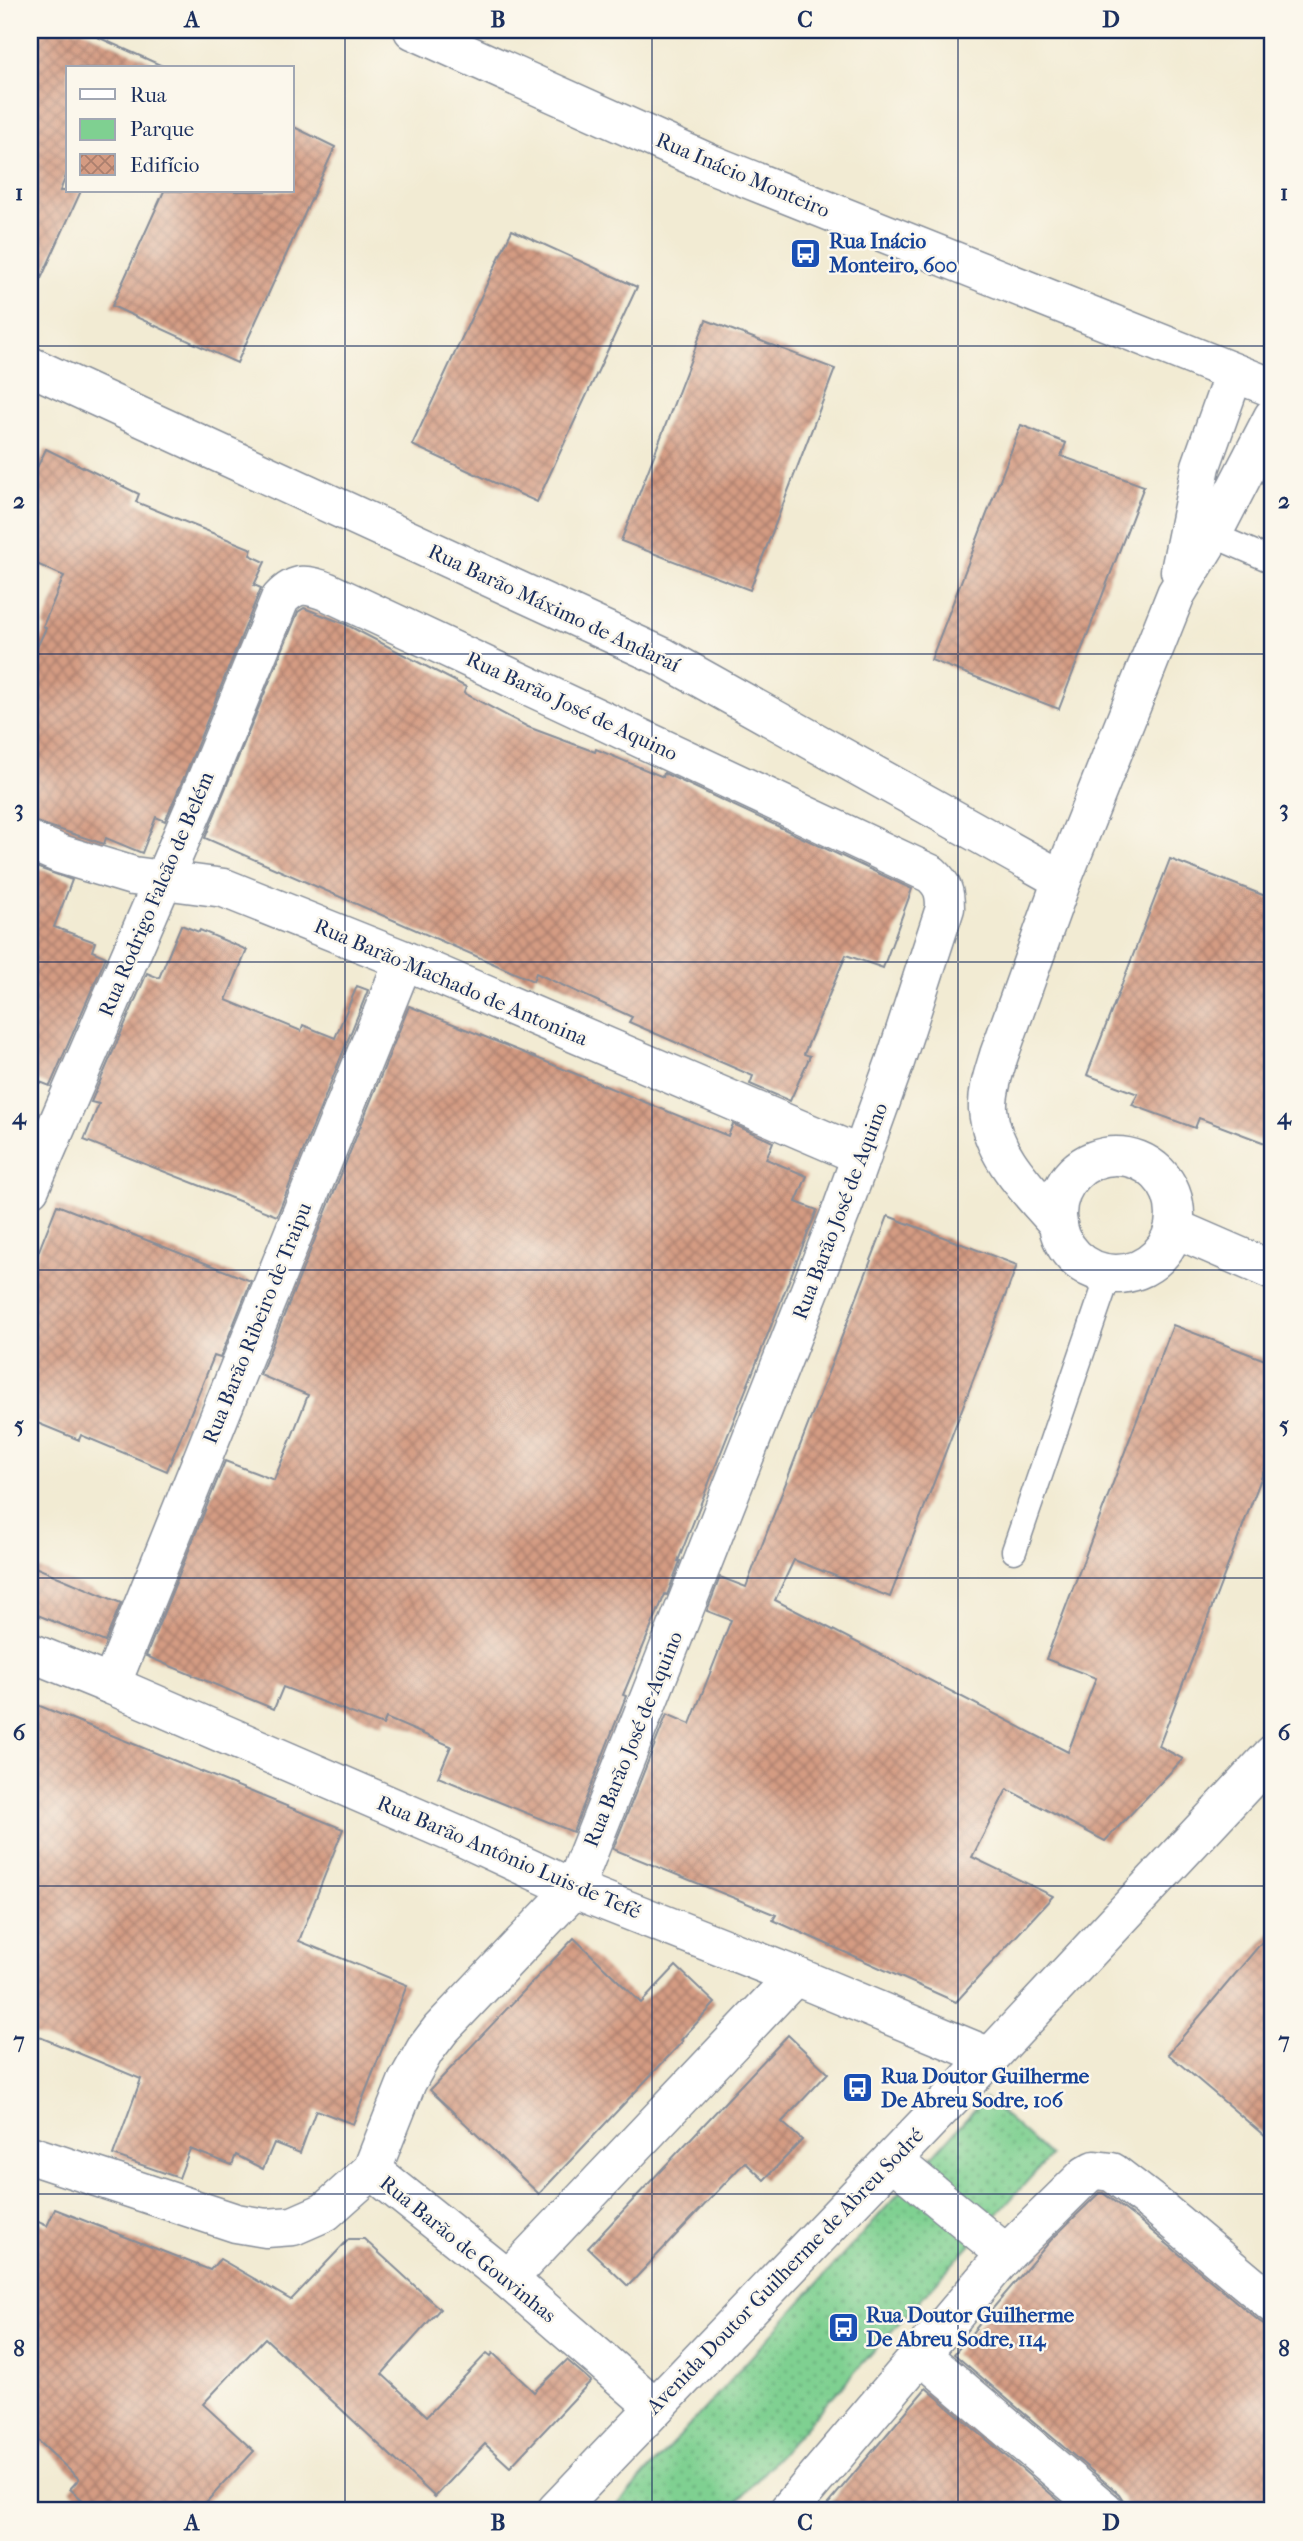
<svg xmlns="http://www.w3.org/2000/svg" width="1303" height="2541" font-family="'IM FELL French Canon',serif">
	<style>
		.green { fill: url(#green-dots); stroke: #4d8078; stroke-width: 2 }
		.building { fill: url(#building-cross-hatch) }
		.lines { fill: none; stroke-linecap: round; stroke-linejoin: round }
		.lane-casing { stroke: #868d98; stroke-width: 27 }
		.street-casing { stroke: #868d98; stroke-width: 41 }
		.secondary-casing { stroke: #868d98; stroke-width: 41 }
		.lane { stroke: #fff; stroke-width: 24 }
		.street { stroke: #fff; stroke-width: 38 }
		.secondary { stroke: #fff; stroke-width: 38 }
		.grid { fill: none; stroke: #1b2f5e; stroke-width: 2; stroke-opacity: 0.55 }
		.labels { text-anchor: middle; stroke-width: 5; stroke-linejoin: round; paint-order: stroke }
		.street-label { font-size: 21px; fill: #1b2f5e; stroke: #fbf7ec }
		.transit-label { font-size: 21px; font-weight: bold; fill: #164399; stroke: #fbf7ec; text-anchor: start }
		.neatline { fill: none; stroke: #1b2f5e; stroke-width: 2.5 }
		.grid-label { font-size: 23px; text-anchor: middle; font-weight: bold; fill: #1b2f5e }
	</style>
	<defs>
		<pattern id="green-dots" width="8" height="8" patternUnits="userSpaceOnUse" patternTransform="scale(1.75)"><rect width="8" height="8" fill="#7fd091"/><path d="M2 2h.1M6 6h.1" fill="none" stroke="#67a97a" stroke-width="1.8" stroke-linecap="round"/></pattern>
		<pattern id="building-cross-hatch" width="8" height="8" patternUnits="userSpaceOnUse" patternTransform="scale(1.75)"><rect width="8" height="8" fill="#d49b82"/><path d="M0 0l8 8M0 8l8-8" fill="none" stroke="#ab7f6e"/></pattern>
	</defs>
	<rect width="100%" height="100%" fill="#fbf7ec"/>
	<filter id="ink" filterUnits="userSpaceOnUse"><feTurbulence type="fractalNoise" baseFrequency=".0143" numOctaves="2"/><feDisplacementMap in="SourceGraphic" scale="14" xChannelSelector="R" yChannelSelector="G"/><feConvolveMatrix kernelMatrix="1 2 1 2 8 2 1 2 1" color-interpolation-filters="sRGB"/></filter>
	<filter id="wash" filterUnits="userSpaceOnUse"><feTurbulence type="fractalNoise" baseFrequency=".00686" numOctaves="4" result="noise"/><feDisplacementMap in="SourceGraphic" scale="28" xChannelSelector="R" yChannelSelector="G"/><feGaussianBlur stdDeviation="1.57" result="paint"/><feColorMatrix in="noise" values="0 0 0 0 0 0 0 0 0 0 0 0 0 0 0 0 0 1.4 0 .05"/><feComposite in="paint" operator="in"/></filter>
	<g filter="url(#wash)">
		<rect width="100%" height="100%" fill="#f2ebd3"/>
		<!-- green -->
		<polygon class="green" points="985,2098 1050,2156 729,2511 612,2511"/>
		<g id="blocks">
			<!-- building -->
			<g class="building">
				<polygon points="30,30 82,30 167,68 68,68 68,171 60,191 81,191 30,303"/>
				<polygon points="292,126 335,147 237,363 112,306 164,191 292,191"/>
				<polygon points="512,230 637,287 537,502 412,445"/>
				<polygon points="706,320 835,369 750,590 621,541"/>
				<polygon points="1021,425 1066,443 1061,456 1144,486 1059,709 931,660"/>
				<polygon points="46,449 139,494 136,502 252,549 250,555 265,562 254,585 261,588 185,775 165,821 156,817 142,853 106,838 104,844 30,820 30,662 46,628 43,626 64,576 30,561 30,482"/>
				<polygon points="304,608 345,624 466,687 464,693 528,727 595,752 596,749 663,777 664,773 912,889 883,968 846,955 804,1054 810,1056 790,1101 750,1084 753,1076 629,1022 632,1017 536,973 533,981 205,838 298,612"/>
				<polygon points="1170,859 1273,899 1273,1146 1199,1118 1195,1128 1132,1105 1138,1094 1087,1075"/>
				<polygon points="30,865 72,880 54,927 95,942 92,951 106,957 50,1086 30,1078"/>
				<polygon points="181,925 199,932 200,930 247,950 226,1000 301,1031 303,1025 335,1038 357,986 368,990 277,1216 84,1140 99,1104 91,1102 147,973 159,978"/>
				<polygon points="409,1006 728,1136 733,1124 773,1142 766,1159 807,1176 796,1202 817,1210 678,1561 680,1561 667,1595 665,1594 623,1695 626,1696 573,1832 438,1777 451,1746 386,1718 383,1725 283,1687 274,1709 146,1656 225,1461 274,1480 291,1439 308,1395 260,1375"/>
				<polygon points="57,1205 251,1281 220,1358 214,1356 167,1471 81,1435 79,1440 30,1420 30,1273"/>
				<polygon points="888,1216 1017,1265 890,1597 794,1560 775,1600 1068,1752 1096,1678 1046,1659 1173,1325 1273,1363 1273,1447 1159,1746 1183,1759 1105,1841 1007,1789 972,1857 1053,1896 956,2002 773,1920 776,1915 613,1849 667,1714 690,1724 731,1620 707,1611 720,1577 746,1587"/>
				<polygon points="30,1565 121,1603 105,1642 30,1612"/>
				<polygon points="30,1702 343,1829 299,1941 407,1985 353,2124 316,2110 300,2153 274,2143 263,2169 236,2155 232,2165 190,2149 179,2178 113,2155 141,2079 30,2033"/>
				<polygon points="1273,1929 1273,2143 1168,2054"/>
				<polygon points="574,1938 641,2003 676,1966 715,2003 681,2040 683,2041 539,2194 430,2090"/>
				<polygon points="788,2035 828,2073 782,2122 802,2140 764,2180 745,2162 628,2286 588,2248"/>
				<polygon points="1099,2193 1103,2193 1141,2222 1259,2321 1273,2330 1273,2511 1126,2511 1125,2503 1119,2494 954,2354 1051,2240"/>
				<polygon points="55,2209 210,2270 220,2259 291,2300 349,2239 364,2239 440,2309 382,2374 427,2416 487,2353 491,2356 493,2353 534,2392 567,2360 591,2381 510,2467 485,2444 435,2497 265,2338 203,2404 254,2451 198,2511 95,2511 70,2489 79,2479 30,2433 30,2218 47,2226"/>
				<polygon points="926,2388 1071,2511 822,2511"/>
			</g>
		</g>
	</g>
	<g filter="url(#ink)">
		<use href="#blocks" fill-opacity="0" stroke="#868d98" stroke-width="2"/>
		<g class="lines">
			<defs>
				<g id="lane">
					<polyline points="1199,529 1273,561"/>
					<polyline points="1014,1551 1109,1274"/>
				</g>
				<g id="street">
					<polyline points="30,366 663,657 1062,880"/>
					<polyline points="1180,571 1201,466 1234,373"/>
					<polyline points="30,841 60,854 133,876 224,888 404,960 862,1156"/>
					<circle cx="1116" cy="1215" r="59"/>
					<path d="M 30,1188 L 205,783 L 280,599 C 297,581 307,584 328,592 L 931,874 C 943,885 945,892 945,908 L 895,1062 L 842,1209 L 574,1889 L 441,2029 L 425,2050 L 407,2082 L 372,2170 L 325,2212 L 293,2226 L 266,2228 L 236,2223 L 30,2155"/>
					<path d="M 1058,1224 C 1030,1191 991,1155 988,1109 C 987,1091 994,1072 999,1055 L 1062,880 L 1176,594 L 1212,535 L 1273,417"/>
					<polyline points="1174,1228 1273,1271"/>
					<polyline points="30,1652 111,1685 464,1838 574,1889 795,1976 990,2057"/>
					<polyline points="111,1685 404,960"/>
					<polyline points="892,2160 1006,2254"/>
					<polyline points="372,2170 508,2279 655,2407"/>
					<polyline points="508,2279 795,1976"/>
					<polyline points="920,2354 1105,2511"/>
					<polyline points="788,2511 1006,2254 1086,2175 1095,2170 1112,2172 1155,2205 1273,2304"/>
				</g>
				<g id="secondary">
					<polyline points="413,30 711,164 1273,388"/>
					<polyline points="556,2511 990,2057 1273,1754"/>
				</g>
			</defs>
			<!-- lane casing -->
			<use href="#lane" class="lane-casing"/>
			<!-- street casing -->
			<use href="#street" class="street-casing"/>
			<!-- secondary casing -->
			<use href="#secondary" class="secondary-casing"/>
			<!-- lane -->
			<use href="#lane" class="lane"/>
			<!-- street -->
			<use href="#street" class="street"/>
			<!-- secondary -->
			<use href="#secondary" class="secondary"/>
		</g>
	</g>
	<!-- grid -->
	<path class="grid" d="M 345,30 L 345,2511M 652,30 L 652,2511M 958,30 L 958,2511M 30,346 L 1273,346M 30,654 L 1273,654M 30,962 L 1273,962M 30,1270 L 1273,1270M 30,1578 L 1273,1578M 30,1886 L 1273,1886M 30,2194 L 1273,2194"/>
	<!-- icons -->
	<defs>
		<symbol id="bus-square" viewBox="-11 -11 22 22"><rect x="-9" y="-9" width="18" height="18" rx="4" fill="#1a4fb4" stroke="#fbf7ec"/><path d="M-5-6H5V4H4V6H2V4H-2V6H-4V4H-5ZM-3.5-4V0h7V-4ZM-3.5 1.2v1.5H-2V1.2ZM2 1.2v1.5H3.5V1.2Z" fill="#fff"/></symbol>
	</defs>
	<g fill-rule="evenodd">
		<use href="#bus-square" x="788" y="236" width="35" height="35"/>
		<use href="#bus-square" x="840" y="2070" width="35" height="35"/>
		<use href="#bus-square" x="826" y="2310" width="35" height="35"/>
	</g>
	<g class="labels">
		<!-- street labels -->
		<g class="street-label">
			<text transform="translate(743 175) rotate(23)" y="7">Rua Inácio Monteiro</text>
			<text transform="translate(554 608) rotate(25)" y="7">Rua Barão Máximo de Andaraí</text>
			<text transform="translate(572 706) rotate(25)" y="7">Rua Barão José de Aquino</text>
			<text transform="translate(156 894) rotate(-67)" y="7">Rua Rodrigo Falcão de Belém</text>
			<text transform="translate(451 982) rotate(23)" y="7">Rua Barão Machado de Antonina</text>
			<text transform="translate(840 1211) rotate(-69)" y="7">Rua Barão José de Aquino</text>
			<text transform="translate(257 1323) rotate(-68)" y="7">Rua Barão Ribeiro de Traipu</text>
			<text transform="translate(633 1739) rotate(-68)" y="7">Rua Barão José de Aquino</text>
			<text transform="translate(509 1857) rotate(23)" y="7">Rua Barão Antônio Luis de Tefé</text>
			<text transform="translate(468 2249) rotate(39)" y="7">Rua Barão de Gouvinhas</text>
			<text transform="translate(785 2271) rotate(-46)" y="7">Avenida Doutor Guilherme de Abreu Sodré</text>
		</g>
		<!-- transit labels -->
		<g class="transit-label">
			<text x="829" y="248">Rua Inácio<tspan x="829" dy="24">Monteiro, 600</tspan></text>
			<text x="881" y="2083">Rua Doutor Guilherme<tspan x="881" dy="24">De Abreu Sodre, 106</tspan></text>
			<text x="866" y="2322">Rua Doutor Guilherme<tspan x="866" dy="24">De Abreu Sodre, 114</tspan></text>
		</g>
	</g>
	<!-- margin -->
	<rect width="1303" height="2541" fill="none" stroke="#fbf7ec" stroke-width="77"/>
	<!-- legend -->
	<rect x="66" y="66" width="228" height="126" fill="#fbf7ec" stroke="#a1a7b3" stroke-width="2"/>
	<rect x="80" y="89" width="35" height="10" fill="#ffffff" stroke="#a1a7b3" stroke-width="2"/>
	<text x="130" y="102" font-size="21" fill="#1b2f5e">Rua</text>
	<rect x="80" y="119" width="35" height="21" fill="#7fd091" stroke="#a1a7b3" stroke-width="2"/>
	<text x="130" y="136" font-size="21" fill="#1b2f5e">Parque</text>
	<rect x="80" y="154" width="35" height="21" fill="url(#building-cross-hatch)" stroke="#a1a7b3" stroke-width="2"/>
	<text x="130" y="172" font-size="21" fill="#1b2f5e">Edifício</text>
	<rect x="38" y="38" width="1226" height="2464" class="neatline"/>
	<g class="grid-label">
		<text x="192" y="27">A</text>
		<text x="498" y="27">B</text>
		<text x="805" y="27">C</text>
		<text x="1111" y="27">D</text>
		<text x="19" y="200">1</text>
		<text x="1284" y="200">1</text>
		<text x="19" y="508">2</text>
		<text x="1284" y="508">2</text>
		<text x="19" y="816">3</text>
		<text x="1284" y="816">3</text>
		<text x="19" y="1124">4</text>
		<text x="1284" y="1124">4</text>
		<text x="19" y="1432">5</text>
		<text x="1284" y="1432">5</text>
		<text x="19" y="1740">6</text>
		<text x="1284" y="1740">6</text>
		<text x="19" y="2048">7</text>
		<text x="1284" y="2048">7</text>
		<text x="19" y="2356">8</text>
		<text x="1284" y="2356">8</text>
		<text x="192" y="2530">A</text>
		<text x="498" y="2530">B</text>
		<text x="805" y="2530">C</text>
		<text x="1111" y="2530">D</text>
	</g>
</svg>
